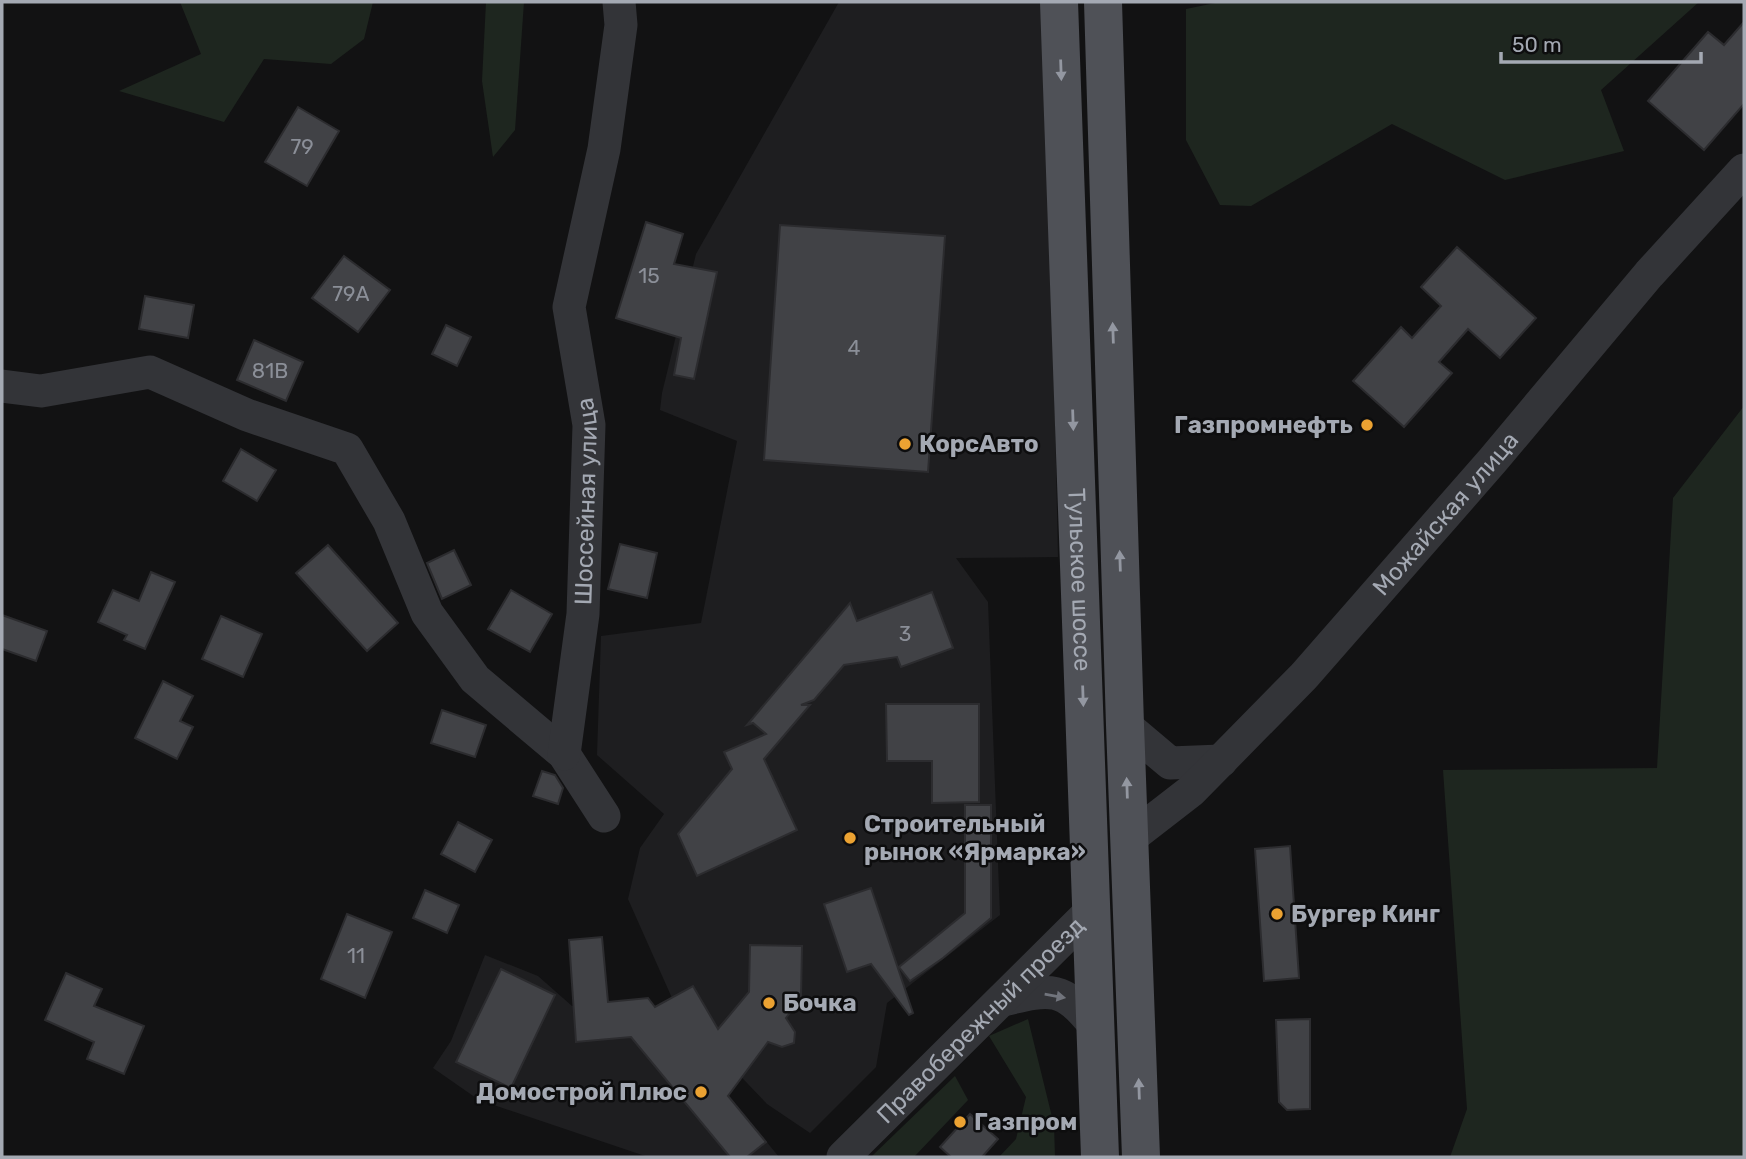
<svg xmlns="http://www.w3.org/2000/svg" width="1746" height="1159" font-family="Rubik,sans-serif">
	<style>
		.built { fill: #1e1e20 }
		.green { fill: #1e261f }
		.building { fill: #414246; stroke: #2c2c2f; stroke-width: 2 }
		.lines { fill: none; stroke-linecap: round; stroke-linejoin: round }
		.minor { stroke: #333438; stroke-width: 33 }
		.major { stroke: #4f5157; stroke-width: 38 }
		.oneway { fill: #9397a1 }
		.oneway2 { fill: #71747c }
		.poi-dot { fill: #eba232; stroke: #0d0d0e; stroke-width: 2.5 }
		.labels { text-anchor: middle; stroke-width: 5; stroke-linejoin: round; paint-order: stroke }
		.number-label { font-size: 21px; fill: #8b8f98 }
		.poi-label { font-size: 24px; font-weight: bold; fill: #a4a9b3; stroke: #0d0d0e; text-anchor: start }
		.street-label { font-size: 24px; fill: #a4a9b3; stroke: #0d0d0e }
	</style>
	<rect width="100%" height="100%" fill="#121213"/>
	<!-- built -->
	<g class="built">
		<polygon points="839,2 1046,2 1058,557 956,558 988,602 1000,915 887,1003 876,1067 810,1133 767,1104 681,1014 672,998 628,899 640,848 664,814 597,755 601,636 701,623 737,441 660,410 662,393 696,254"/>
		<polygon points="485,955 538,976 572,1006 648,998 779,1157 648,1157 479,1100 433,1068 451,1041"/>
	</g>
	<!-- green -->
	<g class="green">
		<polygon points="180,2 373,2 364,39 331,64 264,59 224,122 119,91 201,54"/>
		<polygon points="486,2 524,2 515,130 493,157 482,81"/>
		<polygon points="1220,2 1699,2 1601,90 1624,151 1505,180 1392,124 1251,206 1220,205 1186,140 1186,9"/>
		<polygon points="1744,406 1744,1157 1450,1157 1467,1109 1443,770 1657,768 1673,498"/>
		<polygon points="1028,1019 1054,1125 1055,1157 999,1157 1016,1139 1026,1097 989,1036"/>
		<polygon points="955,1076 968,1100 914,1157 871,1157"/>
	</g>
	<!-- building -->
	<g class="building">
		<polygon points="1744,22 1744,104 1704,150 1648,101 1708,32 1724,45"/>
		<polygon points="298,107 339,131 307,186 265,162"/>
		<polygon points="646,222 683,234 674,264 717,272 694,379 674,375 681,338 616,318"/>
		<polygon points="780,225 945,236 928,472 764,460"/>
		<polygon points="1457,247 1536,318 1500,358 1468,329 1439,362 1452,373 1404,427 1353,381 1401,327 1412,338 1441,306 1421,287"/>
		<polygon points="344,256 390,290 358,332 312,298"/>
		<polygon points="145,296 194,305 188,338 139,329"/>
		<polygon points="446,325 471,337 457,366 432,354"/>
		<polygon points="254,340 303,362 286,401 237,380"/>
		<polygon points="241,449 276,470 257,501 223,481"/>
		<polygon points="620,544 657,553 647,598 608,589"/>
		<polygon points="328,545 398,623 367,651 296,573"/>
		<polygon points="454,550 471,585 442,599 427,563"/>
		<polygon points="151,572 175,582 145,649 124,640 127,635 98,622 113,590 139,601"/>
		<polygon points="511,590 552,614 530,652 488,629"/>
		<polygon points="932,592 953,648 901,667 897,657 844,665 814,700 801,705 810,705 764,759 797,830 697,876 678,834 732,769 724,752 766,734 753,723 747,725 850,603 857,621"/>
		<polygon points="2,615 47,631 36,661 2,649"/>
		<polygon points="221,616 262,634 243,677 202,659"/>
		<polygon points="163,681 193,696 180,721 193,727 177,759 135,738"/>
		<polygon points="886,704 979,704 979,802 932,803 932,761 887,761"/>
		<polygon points="442,710 486,725 475,757 431,743"/>
		<polygon points="542,771 555,775 563,788 558,804 533,796"/>
		<polygon points="965,805 991,805 991,918 943,958 910,981 899,967 965,913"/>
		<polygon points="458,822 492,840 475,872 441,854"/>
		<polygon points="1290,846 1299,978 1264,981 1255,849"/>
		<polygon points="871,888 913,1013 909,1015 871,964 847,972 824,904"/>
		<polygon points="425,890 459,905 447,933 413,918"/>
		<polygon points="347,914 392,932 365,998 321,979"/>
		<polygon points="602,937 608,1002 648,998 655,1007 693,986 718,1029 749,992 750,945 802,946 801,998 786,1018 795,1032 794,1043 782,1047 768,1042 728,1096 766,1142 747,1157 730,1157 631,1037 576,1042 569,940"/>
		<polygon points="501,969 555,995 511,1088 456,1062"/>
		<polygon points="66,973 102,989 94,1006 144,1026 124,1074 87,1059 94,1042 45,1020"/>
		<polygon points="1310,1019 1310,1109 1287,1110 1279,1102 1276,1020"/>
		<polygon points="970,1114 998,1139 982,1157 951,1157 940,1147"/>
	</g>
	<g class="lines">
		<!-- minor -->
		<g class="minor">
			<polyline points="2,386 41,391 150,372 247,415 347,449 389,521 427,613 475,679 564,754 604,816"/>
			<polyline points="1125,725 1170,763 1221,761"/>
			<path id="s1" d="M 564,754 L 583,614 L 589,425 L 569,307 L 604,149 L 621,25 L 619,2"/>
			<path id="s2" d="M 1129,839 L 1191,791 L 1304,676 L 1493,460 L 1649,274 L 1744,170"/>
			<path d="M 1003,1000 C 1052,988 1063,986 1095,1026"/>
			<path id="s3" d="M 843,1157 L 1090,912"/>
		</g>
		<!-- major -->
		<g class="major">
			<path id="s4" d="M 1059,2 L 1100,1157"/>
			<polyline points="1103,2 1125,725 1141,1157"/>
		</g>
	</g>
	<!-- one-way arrows -->
	<defs><path id="oneway-solid" d="M-6-.8H1V-3.2L6.5 0L1 3.2V.8H-6Z" transform="scale(1.75)"/></defs>
	<g class="oneway">
		<use href="#oneway-solid" transform="translate(1061 70) rotate(88)"/>
		<use href="#oneway-solid" transform="translate(1113 333) rotate(-92)"/>
		<use href="#oneway-solid" transform="translate(1073 420) rotate(88)"/>
		<use href="#oneway-solid" transform="translate(1120 561) rotate(-92)"/>
		<use href="#oneway-solid" transform="translate(1083 696) rotate(88)"/>
		<use href="#oneway-solid" transform="translate(1127 788) rotate(-92)"/>
		<use href="#oneway-solid" transform="translate(1139 1089) rotate(-92)"/>
	</g>
	<use class="oneway2" href="#oneway-solid" transform="translate(1055 996) rotate(10)"/>
	<!-- markers -->
	<g class="poi-dot">
		<circle cx="1367" cy="425" r="7"/>
		<circle cx="905" cy="444" r="7"/>
		<circle cx="850" cy="838" r="7"/>
		<circle cx="1277" cy="914" r="7"/>
		<circle cx="769" cy="1003" r="7"/>
		<circle cx="701" cy="1092" r="7"/>
		<circle cx="960" cy="1122" r="7"/>
	</g>
	<g class="labels">
		<!-- number labels -->
		<g class="number-label">
			<text x="302" y="154">79</text>
			<text x="649" y="283">15</text>
			<text x="351" y="301">79А</text>
			<text x="854" y="355">4</text>
			<text x="270" y="378">81В</text>
			<text x="905" y="641">3</text>
			<text x="356" y="963">11</text>
		</g>
		<!-- poi labels -->
		<g class="poi-label">
			<text x="1353" y="433" text-anchor="end">Газпромнефть</text>
			<text x="919" y="452">КорсАвто</text>
			<text x="864" y="832">Строительный<tspan x="864" dy="28">рынок «Ярмарка»</tspan></text>
			<text x="1291" y="922">Бургер Кинг</text>
			<text x="783" y="1011">Бочка</text>
			<text x="687" y="1100" text-anchor="end">Домострой Плюс</text>
			<text x="974" y="1130">Газпром</text>
		</g>
		<!-- street labels -->
		<g class="street-label">
			<text dy="8" stroke="none"><textPath href="#s1" startOffset="254">Шоссейная улица</textPath></text>
			<text dy="8" stroke="none"><textPath href="#s2" startOffset="455">Можайская улица</textPath></text>
			<text dy="8" stroke="none"><textPath href="#s4" startOffset="578">Тульское шоссе</textPath></text>
			<text dy="8" stroke="none"><textPath href="#s3" startOffset="194">Правобережный проезд</textPath></text>
		</g>
	</g>
	<!-- border -->
	<rect width="1746" height="1159" fill="none" stroke="#a4a9b3" stroke-width="7"/>
	<!-- scale -->
	<path d="M1501 52v10h200v-10" fill="none" stroke="#a4a9b3" stroke-width="3.5"/>
	<text x="1512" y="52" font-size="21" fill="#a4a9b3" stroke="#0d0d0e" stroke-width="5" paint-order="stroke">50 m</text>
</svg>
